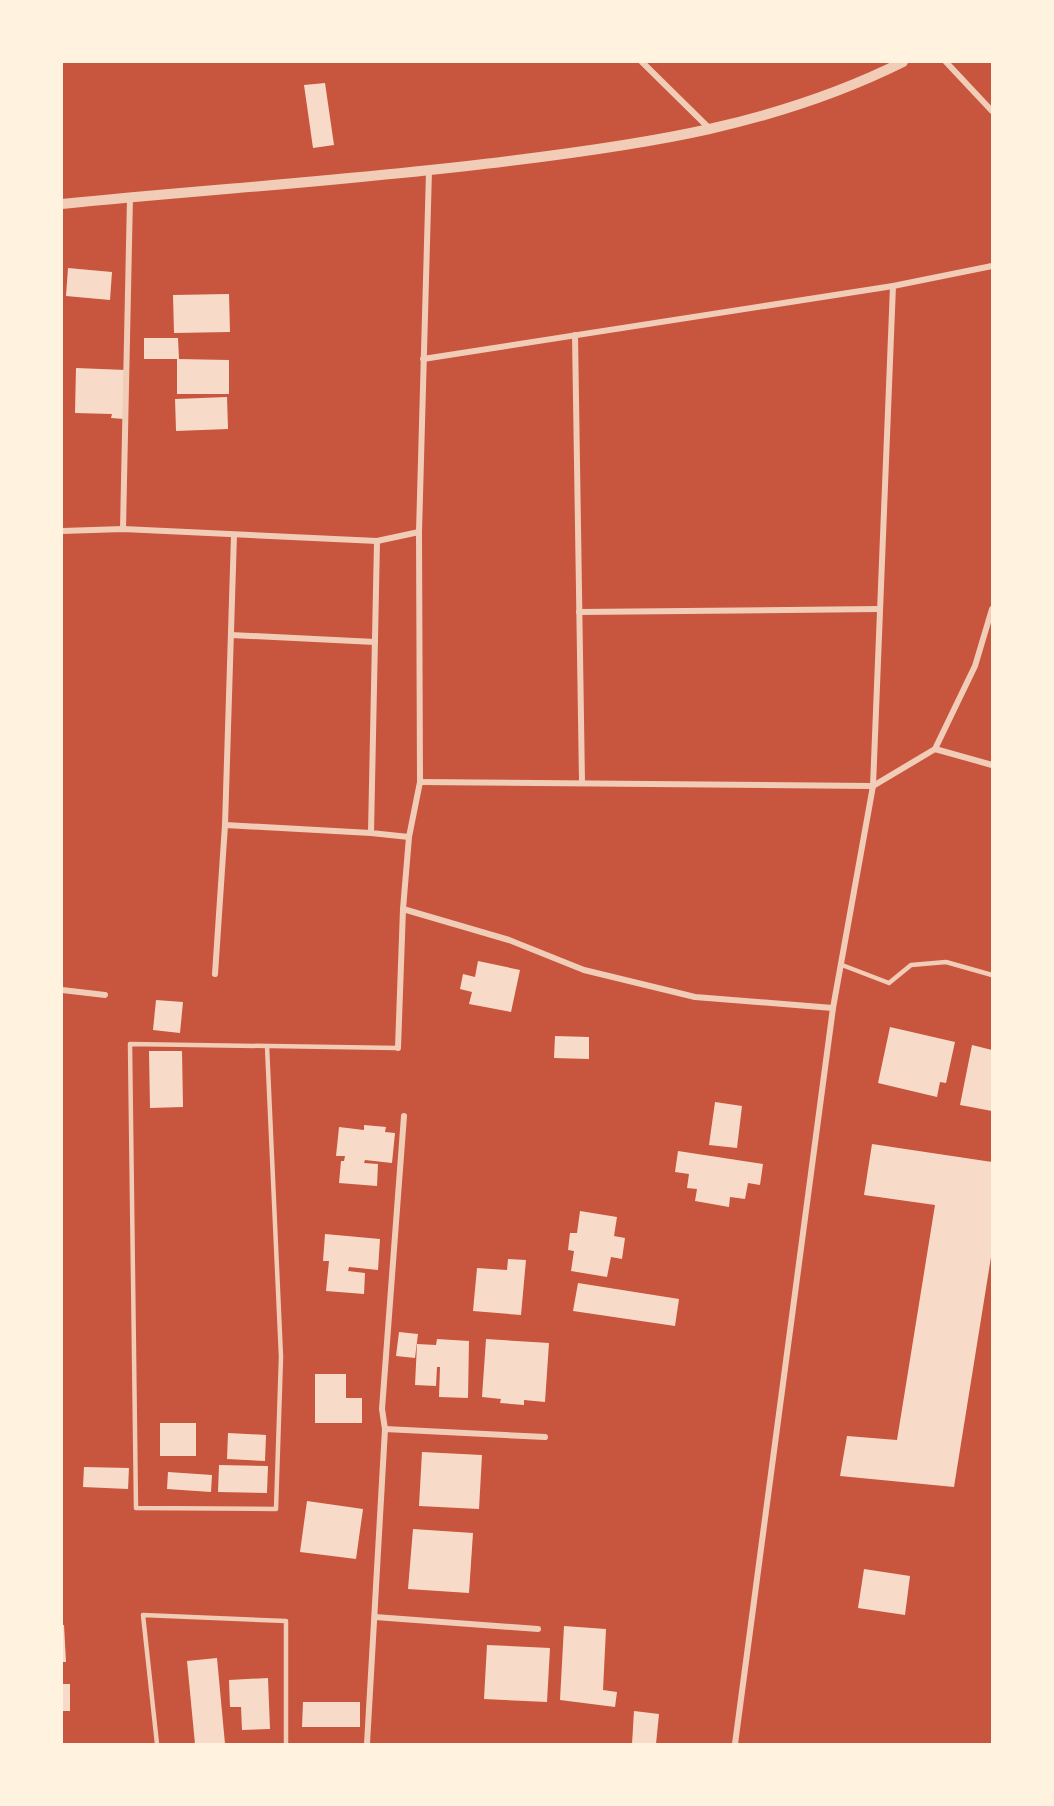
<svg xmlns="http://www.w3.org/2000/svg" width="1054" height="1806" font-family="Signika,sans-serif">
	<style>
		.building { fill: #f7dbc8 }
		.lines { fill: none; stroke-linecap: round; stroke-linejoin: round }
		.service { stroke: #f1ccb7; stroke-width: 4.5 }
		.minor { stroke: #f1ccb7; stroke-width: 6 }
		.tertiary { stroke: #f1ccb7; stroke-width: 10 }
	</style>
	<rect width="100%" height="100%" fill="#c8553d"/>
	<!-- building -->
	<g class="building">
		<polygon points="325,83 334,145 313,148 304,85"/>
		<polygon points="68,268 112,272 110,300 66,296"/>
		<polygon points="229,294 230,332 174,333 173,295"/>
		<polygon points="144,338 178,338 179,359 144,359"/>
		<polygon points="177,359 229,360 229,394 177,394"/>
		<polygon points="76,368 126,370 124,419 111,418 112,414 75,413"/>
		<polygon points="227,397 228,429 176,431 175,399"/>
		<polygon points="478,961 520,970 511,1012 469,1004 472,992 460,989 463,974 475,977"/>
		<polygon points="156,1000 183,1002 180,1033 153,1030"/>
		<polygon points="890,1027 955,1042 946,1083 940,1082 937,1097 878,1083"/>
		<polygon points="555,1036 589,1037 589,1059 554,1058"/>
		<polygon points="972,1045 992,1050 992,1111 960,1105"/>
		<polygon points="149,1051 182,1051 183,1107 150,1108"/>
		<polygon points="715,1102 742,1106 737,1148 709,1145"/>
		<polygon points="364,1125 386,1127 385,1132 395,1133 392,1163 365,1160 364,1163 378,1164 377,1186 339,1183 341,1161 344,1161 345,1156 336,1156 339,1127 364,1130"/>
		<polygon points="872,1144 992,1162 992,1251 954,1487 840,1476 847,1436 897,1440 935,1205 864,1195"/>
		<polygon points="678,1151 763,1164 760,1185 748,1183 745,1199 730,1197 729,1207 695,1201 697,1189 687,1188 689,1174 675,1172"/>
		<polygon points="580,1211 617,1217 614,1236 625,1238 622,1259 611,1257 607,1277 571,1271 574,1251 568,1250 570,1233 577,1233"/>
		<polygon points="325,1234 380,1239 378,1270 349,1267 348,1271 365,1273 364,1294 326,1291 329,1261 323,1261"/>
		<polygon points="508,1259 526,1260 521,1315 473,1311 477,1268 507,1270"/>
		<polygon points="578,1283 679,1299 675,1326 573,1311"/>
		<polygon points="399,1332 418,1334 415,1358 396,1356"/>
		<polygon points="437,1339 469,1341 468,1398 439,1397 440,1367 437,1367 436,1386 415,1385 417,1344 436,1345"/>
		<polygon points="486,1339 549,1343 545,1402 524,1400 524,1405 500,1403 501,1399 482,1397"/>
		<polygon points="315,1374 346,1374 346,1398 362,1398 362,1423 315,1423"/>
		<rect x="160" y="1423" width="36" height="33"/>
		<polygon points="228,1433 266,1435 265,1461 227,1459"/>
		<polygon points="422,1452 482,1455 479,1509 419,1506"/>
		<polygon points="219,1465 268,1466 267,1493 218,1492"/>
		<polygon points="84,1467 129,1468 128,1489 83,1487"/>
		<polygon points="168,1472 212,1475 211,1492 167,1489"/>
		<polygon points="307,1501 363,1509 356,1559 300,1552"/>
		<polygon points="413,1529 473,1533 469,1593 408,1589"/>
		<polygon points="864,1569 910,1576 905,1615 858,1608"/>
		<polygon points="62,1625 64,1625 66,1662 62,1662"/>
		<polygon points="564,1626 606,1629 603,1690 617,1692 615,1707 560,1700"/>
		<polygon points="487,1645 550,1648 547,1702 484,1699"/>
		<polygon points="217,1658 225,1744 195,1744 187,1661"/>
		<polygon points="268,1678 270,1729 242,1730 241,1707 230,1707 229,1680"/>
		<rect x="62" y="1684" width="8" height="27"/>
		<polygon points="303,1702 360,1702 360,1727 302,1727"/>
		<polygon points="634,1711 659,1714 656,1744 632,1744"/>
	</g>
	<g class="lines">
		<!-- service -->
		<g class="service">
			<polyline points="842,965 889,983 911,965 946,962 992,975"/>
			<polyline points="267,1046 281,1357 276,1509 136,1508 130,1044 398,1048"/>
			<polyline points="157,1744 143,1615 286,1621 286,1744"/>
		</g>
		<!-- minor -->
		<g class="minor">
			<polyline points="642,62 711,130"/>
			<polyline points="946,62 992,111"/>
			<polyline points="575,335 582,782"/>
			<polyline points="423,359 893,286 992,266"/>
			<polyline points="123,529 130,197"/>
			<polyline points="62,531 123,529 377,541 419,532"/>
			<polyline points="377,541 371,833 409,837 403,909 398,1048"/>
			<polyline points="579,612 880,609"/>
			<polyline points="231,635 375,642"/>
			<polyline points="935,749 975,666 992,609"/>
			<polyline points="420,782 873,786 893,286"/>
			<polyline points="225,825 371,833"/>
			<polyline points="409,837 420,782 419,532 429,171"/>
			<polyline points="403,909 509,940 584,970 695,997 833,1008"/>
			<polyline points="215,974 225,825 234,535"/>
			<polyline points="62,990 105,995"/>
			<polyline points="385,1429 545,1437"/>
			<polyline points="375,1617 538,1629"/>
			<polyline points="367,1744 385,1429 382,1409 404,1116"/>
			<polyline points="735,1744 833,1008 873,786 935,749 992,765"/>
		</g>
		<!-- tertiary -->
		<path class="tertiary" d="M 62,204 C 211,189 360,180 509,161 C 648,144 776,125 903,62"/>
	</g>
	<!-- border -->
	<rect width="1054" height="1806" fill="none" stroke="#fff3e0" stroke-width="126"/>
</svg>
